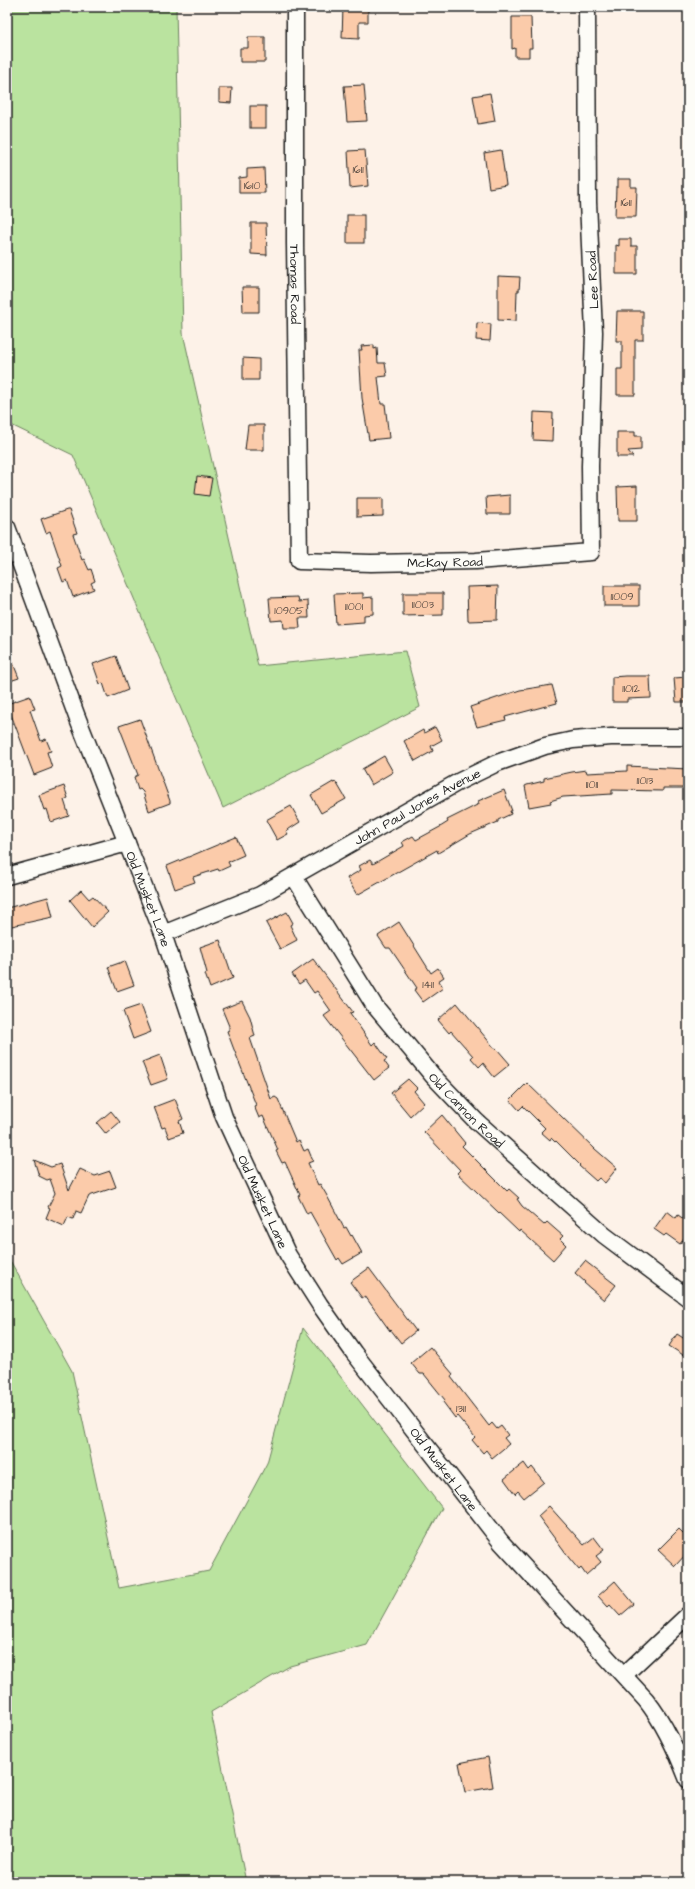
<svg xmlns="http://www.w3.org/2000/svg" width="695" height="1889" font-family="'Architects Daughter',sans-serif">
	<style>
		.green { fill: #bae39f; stroke: #6b805e }
		.building { fill: #fbcbaa; stroke: #1c1c1c }
		.lines { fill: none; stroke-linecap: round; stroke-linejoin: round }
		.street-casing { stroke: #1c1c1c; stroke-width: 19 }
		.street { stroke: #fdfcf7; stroke-width: 16 }
		.labels { text-anchor: middle; stroke-width: 3; stroke-linejoin: round; paint-order: stroke }
		.number-label { font-size: 11px; fill: #544840 }
		.street-label { font-size: 13px; fill: #1c1c1c; stroke: #fdfcf7 }
	</style>
	<rect width="100%" height="100%" fill="#fdf2e8"/>
	<filter id="ink" filterUnits="userSpaceOnUse"><feTurbulence type="fractalNoise" baseFrequency=".025" numOctaves="2"/><feDisplacementMap in="SourceGraphic" scale="8" xChannelSelector="R" yChannelSelector="G"/><feConvolveMatrix kernelMatrix="1 2 1 2 8 2 1 2 1" color-interpolation-filters="sRGB"/></filter>
	<g filter="url(#ink)">
		<!-- green -->
		<g class="green">
			<polygon points="7,7 176,7 183,333 258,666 405,651 420,707 223,808 73,455 7,423"/>
			<polygon points="7,1255 72,1371 119,1588 209,1571 267,1463 303,1328 442,1508 367,1645 290,1666 211,1712 246,1882 7,1882"/>
		</g>
		<!-- building -->
		<g class="building">
			<polygon points="343,7 368,7 368,22 359,22 359,39 342,38"/>
			<polygon points="512,17 531,17 532,48 529,48 529,57 515,57 515,48 512,49"/>
			<polygon points="248,37 265,37 265,62 240,62 240,48 248,48"/>
			<polygon points="364,85 367,121 347,122 344,86"/>
			<polygon points="219,88 232,88 231,103 219,102"/>
			<polygon points="490,93 495,121 478,124 473,96"/>
			<rect x="250" y="106" width="16" height="22"/>
			<polygon points="365,150 368,186 350,188 348,151"/>
			<polygon points="501,150 506,185 489,188 484,153"/>
			<polygon points="264,168 265,193 239,193 239,178 247,177 247,169"/>
			<polygon points="618,179 631,179 631,187 637,187 636,217 615,217 616,187 618,187"/>
			<rect x="347" y="215" width="17" height="28"/>
			<polygon points="251,223 266,223 267,255 251,254"/>
			<polygon points="619,239 631,239 631,246 637,246 637,274 616,274 616,245 619,246"/>
			<polygon points="498,276 520,277 519,291 517,291 516,321 498,320"/>
			<polygon points="242,287 259,287 259,312 243,312"/>
			<polygon points="617,311 643,311 643,340 635,340 635,395 617,395 617,369 622,369 622,341 616,341"/>
			<polygon points="477,323 491,324 490,341 476,340"/>
			<polygon points="374,345 374,349 377,348 378,363 385,363 387,376 378,377 381,404 385,404 389,438 369,440 362,398 359,350 362,350 361,346"/>
			<polygon points="243,358 259,359 259,380 243,380"/>
			<polygon points="534,412 553,413 552,441 533,440"/>
			<polygon points="248,425 264,425 264,450 245,450"/>
			<polygon points="617,432 635,432 635,436 641,436 641,450 628,451 633,457 617,457"/>
			<polygon points="197,476 212,478 209,496 195,494"/>
			<polygon points="637,486 637,521 618,521 617,487"/>
			<polygon points="510,495 510,514 487,514 486,497"/>
			<polygon points="357,498 383,498 383,516 357,517"/>
			<polygon points="67,510 69,510 77,533 73,534 82,560 84,559 89,570 91,569 95,581 91,583 94,589 73,597 67,580 63,582 58,568 62,566 50,531 46,533 41,519"/>
			<polygon points="498,586 497,620 468,621 467,587"/>
			<rect x="604" y="586" width="35" height="20"/>
			<polygon points="363,593 363,598 373,597 373,614 364,615 364,622 336,624 334,594"/>
			<polygon points="403,593 443,593 443,615 403,616"/>
			<polygon points="298,597 299,602 308,601 309,618 299,618 300,628 284,628 283,620 271,621 269,598"/>
			<polygon points="7,648 19,678 7,682"/>
			<polygon points="116,656 128,690 108,698 103,683 100,684 93,664"/>
			<polygon points="625,676 650,676 651,698 627,699 627,702 612,702 612,677"/>
			<polygon points="688,677 688,702 676,702 674,678"/>
			<polygon points="552,685 557,703 505,717 506,720 477,727 470,707 520,690"/>
			<polygon points="30,696 35,709 30,710 41,741 46,739 51,751 47,752 52,768 34,775 7,704"/>
			<polygon points="140,719 170,801 170,803 149,811 143,792 140,789 138,790 134,777 138,775 119,726"/>
			<polygon points="435,727 442,740 431,746 433,751 415,761 404,741 423,730 424,733"/>
			<polygon points="384,756 393,772 371,785 362,769"/>
			<polygon points="627,766 688,769 688,788 663,788 663,791 612,790 612,794 563,797 550,801 551,803 529,807 525,786 527,785 544,781 544,778 572,772 586,770 587,773 627,771"/>
			<polygon points="333,782 333,783 336,782 346,799 321,813 311,795"/>
			<polygon points="64,786 68,798 64,800 69,816 51,822 47,809 44,810 39,795"/>
			<polygon points="504,790 512,811 510,811 511,814 498,820 498,822 470,834 438,853 437,850 357,895 347,878 361,870 359,866 370,860 373,864 404,846 402,842 413,836 416,840 440,827 448,822 447,820 479,804 478,801"/>
			<polygon points="291,806 300,822 286,831 288,834 277,840 266,820"/>
			<polygon points="236,837 244,855 228,862 230,866 219,871 218,869 193,877 195,882 175,889 167,866"/>
			<polygon points="81,890 89,899 93,896 108,912 92,927 70,900"/>
			<polygon points="48,897 53,917 7,927 7,908"/>
			<polygon points="287,912 293,923 290,925 297,940 280,949 266,923"/>
			<polygon points="399,922 431,973 438,968 444,977 438,981 443,988 423,1002 414,990 417,988 390,948 386,948 378,936"/>
			<polygon points="220,940 233,978 210,988 205,974 207,973 200,947"/>
			<polygon points="313,959 353,1012 350,1013 372,1045 375,1042 387,1059 384,1061 389,1068 374,1080 324,1016 331,1011 317,991 314,993 305,980 299,984 292,974"/>
			<polygon points="125,961 134,985 117,991 108,967"/>
			<polygon points="242,1001 250,1017 255,1036 250,1038 271,1099 275,1097 278,1099 296,1142 299,1140 304,1151 308,1149 313,1161 308,1163 318,1185 320,1184 326,1194 344,1228 346,1227 351,1236 352,1235 362,1253 343,1264 339,1258 337,1260 310,1212 307,1214 298,1196 300,1195 285,1162 282,1163 276,1151 278,1150 263,1116 259,1118 254,1106 256,1105 233,1047 227,1031 229,1030 229,1026 222,1009"/>
			<polygon points="457,1003 496,1050 497,1049 510,1064 494,1077 483,1063 479,1067 471,1058 473,1056 451,1031 449,1033 438,1020"/>
			<polygon points="141,1005 151,1032 133,1039 123,1011"/>
			<polygon points="160,1055 168,1079 151,1085 142,1062"/>
			<polygon points="408,1079 417,1088 414,1091 424,1103 410,1116 391,1093"/>
			<polygon points="527,1083 595,1149 617,1168 605,1183 599,1178 596,1181 579,1166 580,1165 556,1141 555,1142 551,1138 550,1140 541,1132 545,1128 523,1106 519,1110 510,1100"/>
			<polygon points="175,1099 183,1119 179,1121 183,1133 169,1138 165,1127 162,1128 154,1107"/>
			<polygon points="111,1111 120,1122 106,1134 97,1123"/>
			<polygon points="442,1115 465,1143 462,1146 507,1191 509,1189 519,1198 517,1199 522,1206 544,1225 547,1222 563,1236 560,1239 566,1245 553,1260 520,1230 519,1232 457,1173 460,1170 424,1132"/>
			<polygon points="34,1160 51,1167 60,1164 69,1190 80,1169 95,1176 110,1171 116,1187 89,1196 81,1213 76,1211 73,1219 68,1217 64,1226 46,1218 50,1208 48,1207 55,1193 50,1179 47,1180 39,1176"/>
			<polygon points="667,1211 676,1218 678,1215 688,1222 688,1233 680,1244 666,1234 664,1236 654,1229"/>
			<polygon points="585,1261 616,1285 604,1300 584,1283 585,1282 575,1273"/>
			<polygon points="369,1268 416,1331 401,1343 391,1330 390,1331 365,1296 362,1298 350,1282"/>
			<polygon points="677,1334 688,1341 688,1358 669,1346"/>
			<polygon points="430,1347 453,1374 451,1377 489,1426 492,1423 497,1429 501,1426 508,1435 504,1438 509,1444 492,1458 486,1450 483,1453 472,1440 475,1437 457,1416 455,1418 443,1402 445,1400 424,1374 420,1374 411,1363"/>
			<polygon points="524,1463 529,1470 532,1467 544,1482 524,1498 518,1491 515,1494 504,1479"/>
			<polygon points="549,1506 584,1545 594,1537 604,1550 596,1556 601,1562 586,1575 581,1568 579,1570 569,1558 538,1516"/>
			<polygon points="679,1529 688,1538 688,1552 675,1566 658,1550"/>
			<polygon points="615,1581 634,1604 620,1616 610,1605 608,1607 598,1596"/>
			<polygon points="488,1757 493,1787 465,1792 459,1763"/>
		</g>
		<g class="lines">
			<defs>
				<g id="street">
					<path id="s1" d="M 295,7 L 295,243 L 299,561 L 371,563 L 476,561 L 591,552 L 590,466 L 594,332 L 588,202 L 587,7"/>
					<path id="s2" d="M 7,527 L 77,717 L 163,934 L 224,1117 L 288,1255 L 320,1305 L 354,1353 L 501,1542 L 646,1700 C 665,1724 677,1751 688,1780"/>
					<polyline points="7,876 127,843"/>
					<path id="s3" d="M 294,877 L 374,1005 L 433,1076 L 476,1121 L 604,1235 L 688,1298"/>
					<path id="s4" d="M 163,934 L 260,895 L 460,781 L 497,763 L 545,746 L 573,740 L 611,737 L 688,737"/>
					<polyline points="624,1675 688,1615"/>
				</g>
			</defs>
			<!-- street casing -->
			<use href="#street" class="street-casing"/>
			<!-- street -->
			<use href="#street" class="street"/>
		</g>
	</g>
	<g class="labels">
		<!-- number labels -->
		<g class="number-label">
			<text x="358" y="173">1611</text>
			<text x="252" y="189">1610</text>
			<text x="626" y="206">1611</text>
			<text x="622" y="600">11009</text>
			<text x="423" y="608">11003</text>
			<text x="354" y="610">11001</text>
			<text x="289" y="614">10905</text>
			<text x="631" y="692">11012</text>
			<text x="645" y="784">11013</text>
			<text x="592" y="788">11011</text>
			<text x="428" y="988">1411</text>
			<text x="461" y="1412">1311</text>
		</g>
		<!-- street labels -->
		<g class="street-label">
			<text transform="translate(592 280) rotate(-93)" y="5">Lee Road</text>
			<text dy="5" stroke="none"><textPath href="#s1" startOffset="277">Thomas Road</textPath></text>
			<text dy="5" stroke="none"><textPath href="#s1" startOffset="700">McKay Road</textPath></text>
			<text dy="5" stroke="none"><textPath href="#s4" startOffset="285">John Paul Jones Avenue</textPath></text>
			<text dy="5" stroke="none"><textPath href="#s2" startOffset="398">Old Musket Lane</textPath></text>
			<text dy="5" stroke="none"><textPath href="#s3" startOffset="291">Old Cannon Road</textPath></text>
			<text dy="5" stroke="none"><textPath href="#s2" startOffset="722">Old Musket Lane</textPath></text>
			<text dy="5" stroke="none"><textPath href="#s2" startOffset="1046">Old Musket Lane</textPath></text>
		</g>
	</g>
	<!-- margin -->
	<rect width="695" height="1889" fill="none" stroke="#fdfcf7" stroke-width="24"/>
	<rect x="12" y="12" width="671" height="1865" fill="none" stroke="#1c1c1c" stroke-width="1.5" filter="url(#ink)"/>
</svg>
